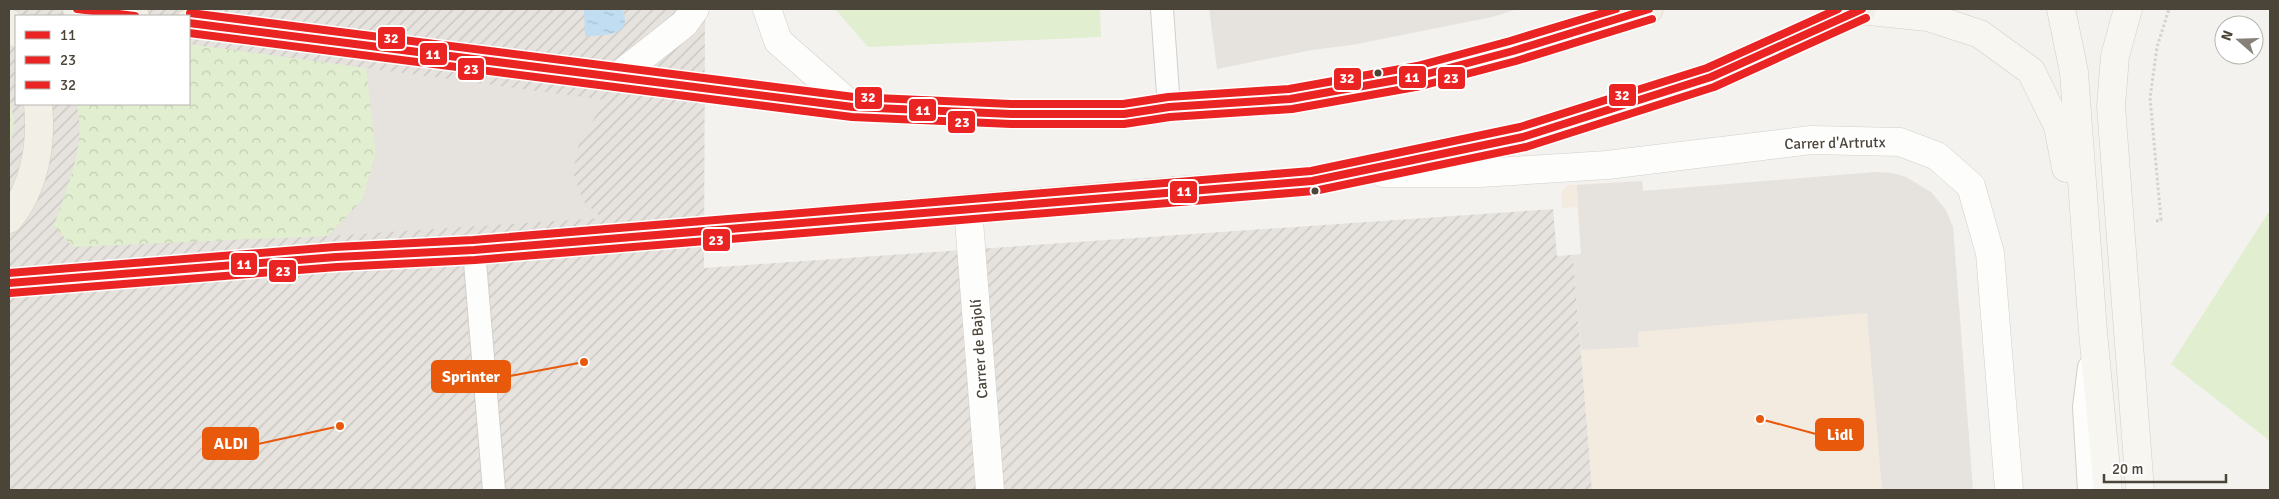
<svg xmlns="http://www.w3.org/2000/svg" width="2279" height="499" font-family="Signika,sans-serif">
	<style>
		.commercial { fill: #f3ebdf }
		.industrial { fill: url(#industrial-furrows); fill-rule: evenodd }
		.park { fill: url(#park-crowns) }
		.pitch { fill: #e1eecf }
		.parking { fill: #e6e3df }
		.water { fill: url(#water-ripples) }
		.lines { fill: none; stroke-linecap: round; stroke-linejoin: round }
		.service-casing { stroke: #d2d0cb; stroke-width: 24 }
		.minor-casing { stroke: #d2d0cb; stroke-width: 29 }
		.secondary-casing { stroke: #d3cfc5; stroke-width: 29 }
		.primary-casing { stroke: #d6cebb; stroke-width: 29 }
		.path { stroke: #d3d2cc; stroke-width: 3; stroke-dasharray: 2.5 2.5; stroke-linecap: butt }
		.service { stroke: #fdfdfc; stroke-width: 22 }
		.minor { stroke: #fdfdfc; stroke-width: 28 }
		.secondary { stroke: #f7f6f1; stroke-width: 28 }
		.primary { stroke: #f2efe6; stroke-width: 28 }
		.bus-1-casing { stroke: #fff; stroke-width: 11 }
		.bus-2-casing { stroke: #fff; stroke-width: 11 }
		.bus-3-casing { stroke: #fff; stroke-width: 11 }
		.bus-1 { stroke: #ea2423; stroke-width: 8 }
		.bus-2 { stroke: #ea2423; stroke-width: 8 }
		.bus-3 { stroke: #ea2423; stroke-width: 8 }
		.bus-dot { fill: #4b4439; stroke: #fff; stroke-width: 2 }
		.labels { text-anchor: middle; stroke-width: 4.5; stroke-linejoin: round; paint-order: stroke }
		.street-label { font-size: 15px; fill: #4b4439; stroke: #fff }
		.leader { fill: none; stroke: #e8590c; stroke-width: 2 }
		.callout-dot { fill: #e8590c; stroke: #fff; stroke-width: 2 }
		.callout { fill: #e8590c; stroke: #e8590c; stroke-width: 2 }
		.callout-label { font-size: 16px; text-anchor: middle; font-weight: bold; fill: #fff }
		.line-badge { stroke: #fff; stroke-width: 2 }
		.badge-label { font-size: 14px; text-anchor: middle; font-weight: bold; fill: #fff }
	</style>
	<defs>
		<pattern id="industrial-furrows" width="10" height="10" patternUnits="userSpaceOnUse" patternTransform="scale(1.25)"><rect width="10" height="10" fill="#e6e2de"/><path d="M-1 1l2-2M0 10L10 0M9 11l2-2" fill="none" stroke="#c7c3bf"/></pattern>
		<pattern id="park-crowns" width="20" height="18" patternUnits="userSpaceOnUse" patternTransform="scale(1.25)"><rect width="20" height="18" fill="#e1eecf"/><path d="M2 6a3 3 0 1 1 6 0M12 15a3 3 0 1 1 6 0" fill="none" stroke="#c3cdb2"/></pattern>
		<pattern id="water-ripples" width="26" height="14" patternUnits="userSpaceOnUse" patternTransform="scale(1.25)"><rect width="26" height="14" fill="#c0ddf1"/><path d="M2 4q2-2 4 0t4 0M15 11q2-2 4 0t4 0" fill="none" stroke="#a6bfcf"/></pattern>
	</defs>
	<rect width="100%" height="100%" fill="#f4f2ee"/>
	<!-- commercial -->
	<polygon class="commercial" points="1876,172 1892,173 1906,177 1931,192 1946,210 1953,227 1973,490 1592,490 1573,255 1581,254 1577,207 1562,208 1561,193 1568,185 1642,181 1643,191"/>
	<!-- industrial -->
	<path class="industrial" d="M 9,9 L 705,9 L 704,268 L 1553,209 L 1557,256 L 1573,255 L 1592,490 L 9,490 ZM 16,16 L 189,16 L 189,104 L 16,104 Z"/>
	<!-- park -->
	<g class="park">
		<path d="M 189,44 L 366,68 L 376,152 L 363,199 L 328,236 L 73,247 L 54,226 C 66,189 88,143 76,104 L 189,104 Z"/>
		<polygon points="9,95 14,121 9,157"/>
	</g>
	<!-- pitch -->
	<g class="pitch">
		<polygon points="835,9 1100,9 1101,37 868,47"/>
		<polygon points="2270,210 2270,441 2171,364"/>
	</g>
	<!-- parking -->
	<g class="parking">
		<polygon points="1209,9 1518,9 1492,17 1352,45 1312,50 1217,69"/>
		<polygon points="366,68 605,100 579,143 573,173 583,201 602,218 328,236 363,199 376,153"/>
		<polygon points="1876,172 1892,173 1906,177 1931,192 1946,210 1953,227 1973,490 1882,490 1867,313 1638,332 1639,347 1581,350 1573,255 1581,254 1577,185 1642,181 1643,191"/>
	</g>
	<!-- water -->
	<path class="water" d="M 584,9 L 622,9 C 635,37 602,35 585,36 Z"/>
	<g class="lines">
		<defs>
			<g id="service">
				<polyline points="1162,9 1169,107"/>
				<polyline points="474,250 494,490"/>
				<polyline points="2089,490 2084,407 2089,367"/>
			</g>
			<g id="minor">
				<polyline points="767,9 778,41 853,107"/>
				<polyline points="618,76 684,24 695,9"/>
				<polyline points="1383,173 1480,173 1607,165 1811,140 1900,142 1937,156 1971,186 1990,253 2009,490"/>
				<polyline points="968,208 990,490"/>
			</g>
			<g id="secondary">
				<polyline points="2061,9 2074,72 2093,332 2108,490"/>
				<polyline points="2128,9 2115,56 2111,106 2140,490"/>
				<polyline points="1859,10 1928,17 1980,34 2031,71 2058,126 2066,168"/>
			</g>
			<g id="primary">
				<polyline points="77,9 135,16"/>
				<polyline points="9,23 16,33"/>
				<polyline points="189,23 853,107 1011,114 1124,114 1169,107 1290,99 1419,76 1513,51 1649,9"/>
				<path d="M 9,219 C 35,187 42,143 38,104"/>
				<polyline points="9,283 336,257 474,250 1147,193 1312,181 1523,137 1711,77 1862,9"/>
			</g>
		</defs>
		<!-- service casing -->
		<use href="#service" class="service-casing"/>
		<!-- minor casing -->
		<use href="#minor" class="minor-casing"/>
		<!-- secondary casing -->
		<use href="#secondary" class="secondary-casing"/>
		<!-- primary casing -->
		<use href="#primary" class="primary-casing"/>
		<!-- path -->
		<polyline class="path" points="2156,221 2161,220 2150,98 2157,47 2169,9"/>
		<!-- service -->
		<use href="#service" class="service"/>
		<!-- minor -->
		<use href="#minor" class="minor"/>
		<!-- secondary -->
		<use href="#secondary" class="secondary"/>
		<!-- primary -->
		<use href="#primary" class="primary"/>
		<defs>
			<g id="bus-1">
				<polyline points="77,9 135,16"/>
				<polyline points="189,23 853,107 1011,114 1124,114 1169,107 1290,99 1419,76 1513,51 1649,9"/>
				<polyline points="9,283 336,257 474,250 1312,181 1523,137 1711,77 1862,9"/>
			</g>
			<g id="bus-2">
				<polyline points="189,33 852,117 1011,124 1124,124 1170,117 1292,109 1421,86 1516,61 1652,19"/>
				<polyline points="10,293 337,267 475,260 1314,191 1526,147 1714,87 1866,18"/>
			</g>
			<g id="bus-3">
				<polyline points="190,13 854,97 1011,104 1123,104 1168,97 1289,89 1417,66 1510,41 1616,9"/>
				<polyline points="9,273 335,247 473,240 1311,171 1520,127 1707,68 1838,9"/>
			</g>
		</defs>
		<!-- bus-1 casing -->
		<use href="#bus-1" class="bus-1-casing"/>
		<!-- bus-2 casing -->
		<use href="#bus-2" class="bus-2-casing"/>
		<!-- bus-3 casing -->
		<use href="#bus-3" class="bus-3-casing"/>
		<!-- bus-1 -->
		<use href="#bus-1" class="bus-1"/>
		<!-- bus-2 -->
		<use href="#bus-2" class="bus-2"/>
		<!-- bus-3 -->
		<use href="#bus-3" class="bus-3"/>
	</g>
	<!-- markers -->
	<g class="bus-dot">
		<circle cx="1378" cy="73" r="4.5"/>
		<circle cx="1315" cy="191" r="4.5"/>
	</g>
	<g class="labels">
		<!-- street labels -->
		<g class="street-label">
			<text transform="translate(1835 143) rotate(-1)" y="5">Carrer d'Artrutx</text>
			<text transform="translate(979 349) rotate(-94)" y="5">Carrer de Bajolí</text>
		</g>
	</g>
	<!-- callouts -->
	<path class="leader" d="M584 362L510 376M1760 419L1816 434M340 426L258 444"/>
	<g class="callout-dot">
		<circle cx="584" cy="362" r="5"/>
		<circle cx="1760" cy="419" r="5"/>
		<circle cx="340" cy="426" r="5"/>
	</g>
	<g class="callout">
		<rect x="432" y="361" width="78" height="31" rx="5"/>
		<rect x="1816" y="419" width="47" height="31" rx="5"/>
		<rect x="203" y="428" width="55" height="31" rx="5"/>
	</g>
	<g class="callout-label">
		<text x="471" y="382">Sprinter</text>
		<text x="1840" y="440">Lidl</text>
		<text x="231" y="449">ALDI</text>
	</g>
	<g class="line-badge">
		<rect x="377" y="26" width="29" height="24" rx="5" fill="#ea2423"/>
		<rect x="419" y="42" width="29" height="24" rx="5" fill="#ea2423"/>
		<rect x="457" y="57" width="28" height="24" rx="5" fill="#ea2423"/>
		<rect x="1398" y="65" width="29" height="24" rx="5" fill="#ea2423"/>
		<rect x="1437" y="66" width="29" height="24" rx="5" fill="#ea2423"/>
		<rect x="1333" y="67" width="29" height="24" rx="5" fill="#ea2423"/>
		<rect x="1608" y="83" width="29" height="24" rx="5" fill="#ea2423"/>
		<rect x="854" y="86" width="29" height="24" rx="5" fill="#ea2423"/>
		<rect x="908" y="98" width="29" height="24" rx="5" fill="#ea2423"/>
		<rect x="947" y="110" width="29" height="24" rx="5" fill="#ea2423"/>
		<rect x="1169" y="180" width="29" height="24" rx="5" fill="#ea2423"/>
		<rect x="702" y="228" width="29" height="24" rx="5" fill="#ea2423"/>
		<rect x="230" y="252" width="28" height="24" rx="5" fill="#ea2423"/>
		<rect x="268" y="259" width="29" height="24" rx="5" fill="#ea2423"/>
	</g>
	<g class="badge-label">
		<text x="391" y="43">32</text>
		<text x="433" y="59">11</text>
		<text x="471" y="74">23</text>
		<text x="1412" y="82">11</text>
		<text x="1451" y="83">23</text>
		<text x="1347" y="83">32</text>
		<text x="1622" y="100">32</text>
		<text x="868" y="102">32</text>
		<text x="923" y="115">11</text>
		<text x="962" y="127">23</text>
		<text x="1184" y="196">11</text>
		<text x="716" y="245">23</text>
		<text x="244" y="269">11</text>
		<text x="283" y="276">23</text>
	</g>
	<!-- border -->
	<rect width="2279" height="499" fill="none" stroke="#4b4439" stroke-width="20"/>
	<!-- legend -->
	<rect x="15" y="15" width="175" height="90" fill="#ffffff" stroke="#b7b4b0"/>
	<rect x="25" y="31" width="25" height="8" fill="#ea2423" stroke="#b7b4b0"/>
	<text x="60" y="40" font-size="15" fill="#4b4439">11</text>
	<rect x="25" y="56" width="25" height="8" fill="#ea2423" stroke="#b7b4b0"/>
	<text x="60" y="65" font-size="15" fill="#4b4439">23</text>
	<rect x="25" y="81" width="25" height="8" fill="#ea2423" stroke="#b7b4b0"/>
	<text x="60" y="90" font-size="15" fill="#4b4439">32</text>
	<!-- north arrow -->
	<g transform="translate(2239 40) rotate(290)"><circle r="24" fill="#ffffff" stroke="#b7b4b0"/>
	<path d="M0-4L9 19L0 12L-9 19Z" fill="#868178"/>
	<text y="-8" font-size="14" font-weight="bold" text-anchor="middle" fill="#4b4439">N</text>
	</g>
	<!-- scale -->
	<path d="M2104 474v8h122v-8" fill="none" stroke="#4b4439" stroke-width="2.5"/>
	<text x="2112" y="474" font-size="15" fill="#4b4439" stroke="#ffffff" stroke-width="4" paint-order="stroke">20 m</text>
</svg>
